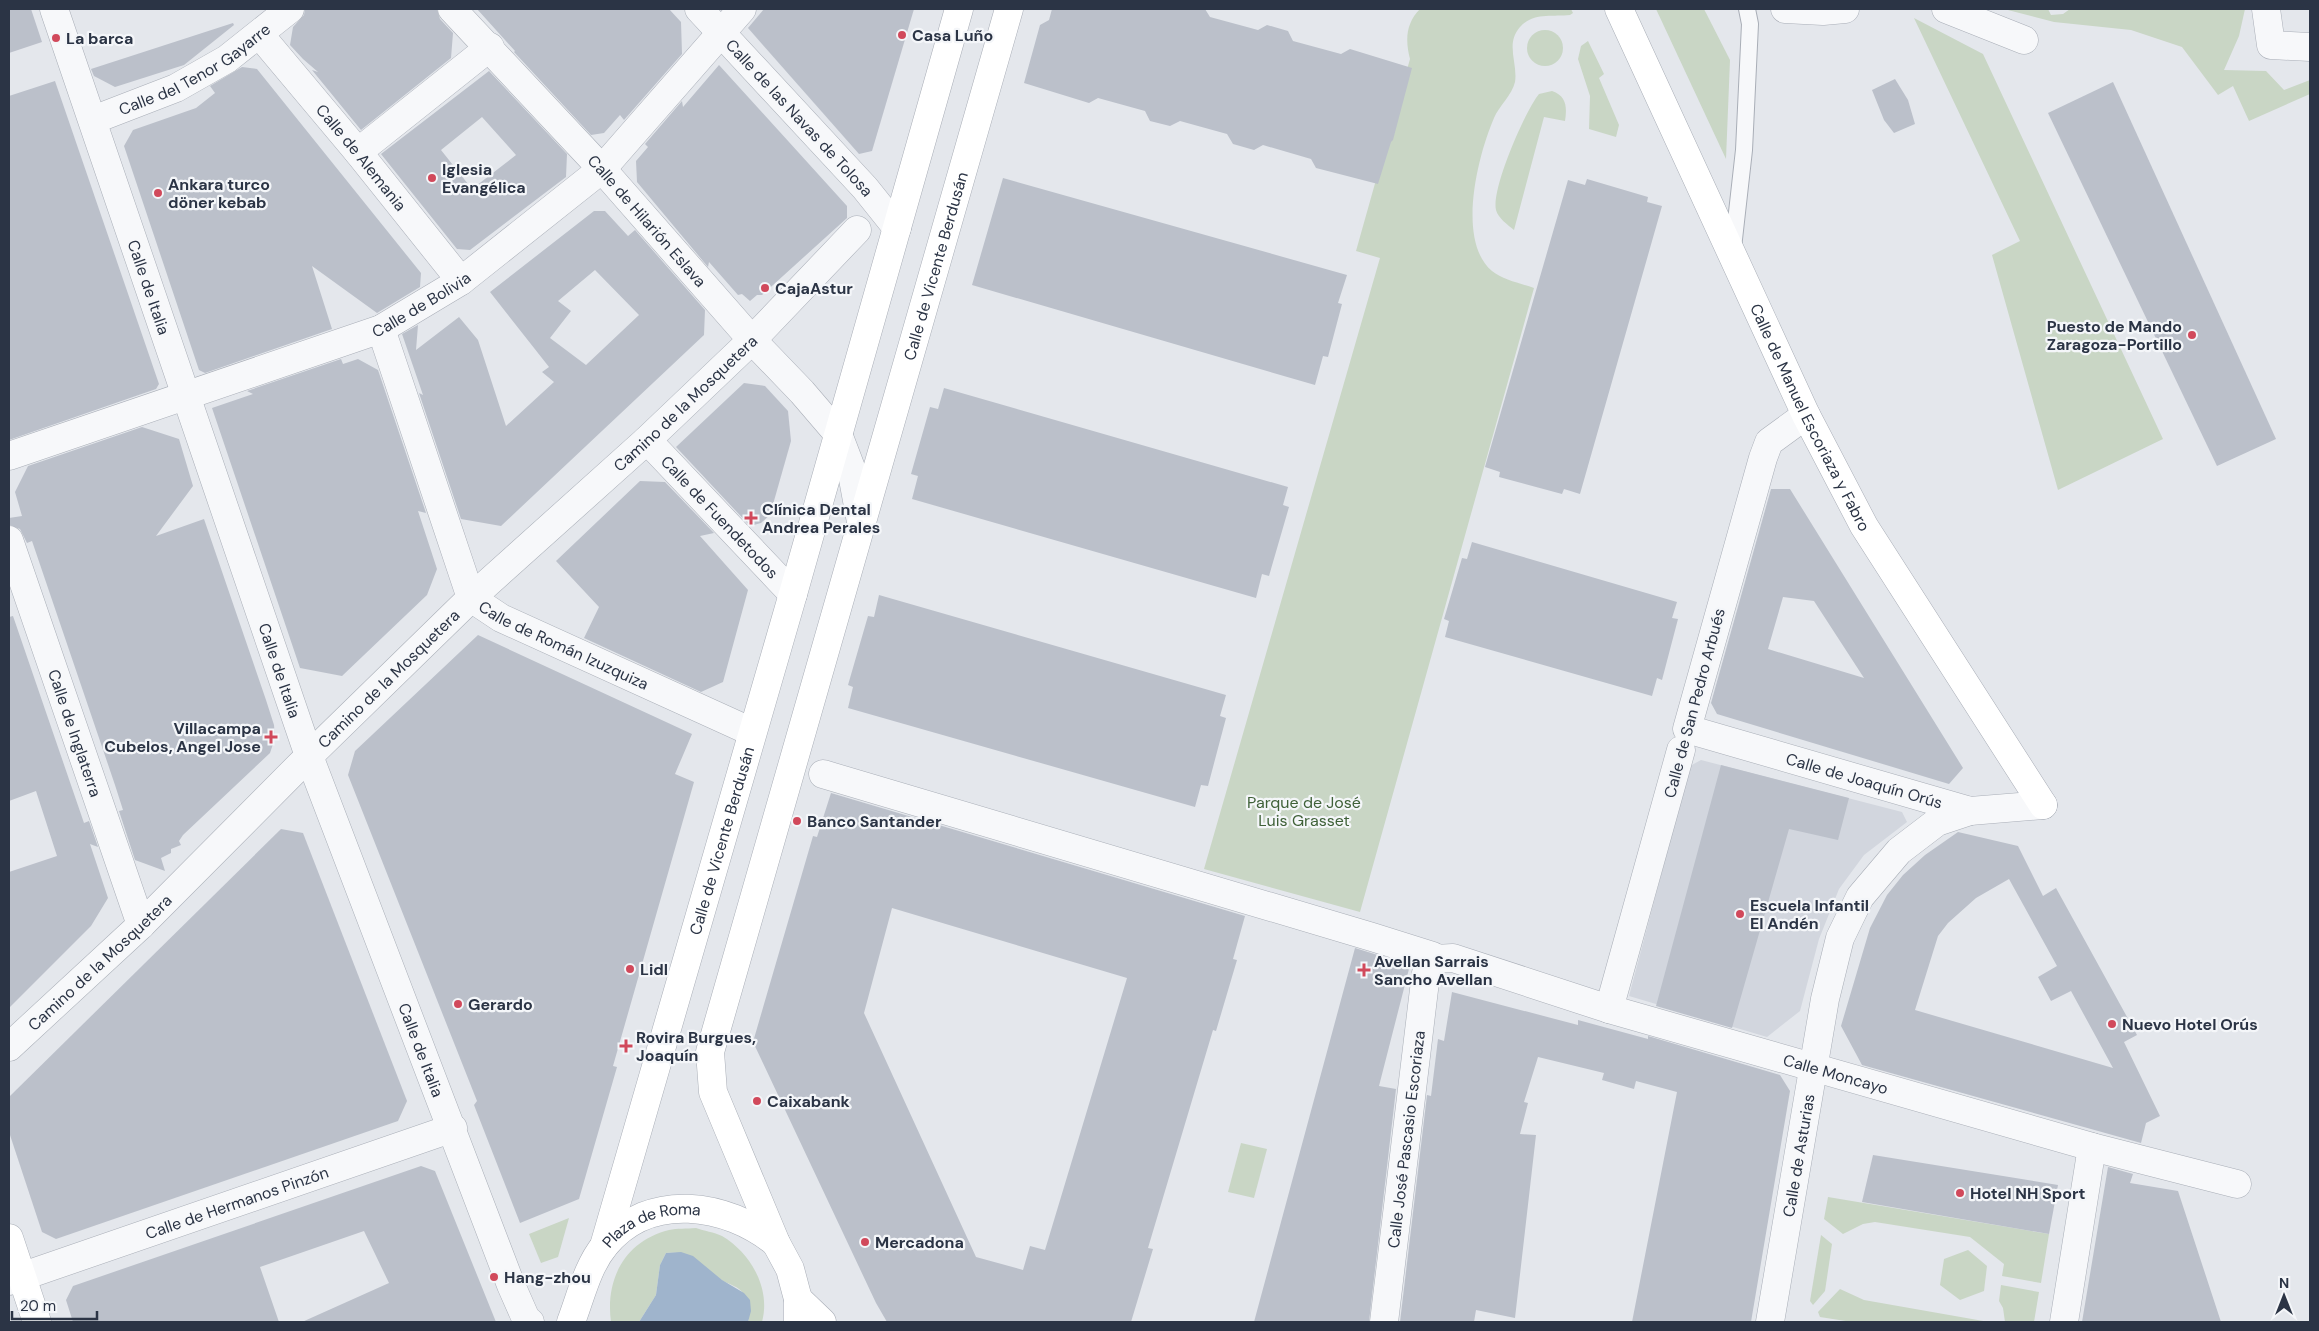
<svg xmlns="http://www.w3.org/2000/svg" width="2319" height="1331" font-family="'DM Sans',sans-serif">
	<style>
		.built { fill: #d2d6de }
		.green { fill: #c9d6c5 }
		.water { fill: #9fb4cc }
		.building { fill: #bbc0ca; fill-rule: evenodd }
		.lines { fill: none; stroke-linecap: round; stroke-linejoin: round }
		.lane-casing { stroke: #a9aeb7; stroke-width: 18 }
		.street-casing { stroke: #a9aeb7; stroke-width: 29 }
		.secondary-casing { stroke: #a9aeb7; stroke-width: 29 }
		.lane { stroke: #f7f8fa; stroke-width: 16 }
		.street { stroke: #f7f8fa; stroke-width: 28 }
		.secondary { stroke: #fff; stroke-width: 28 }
		.poi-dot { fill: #d1495b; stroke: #f4f6f9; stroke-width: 2 }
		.labels { text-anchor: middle; stroke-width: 4.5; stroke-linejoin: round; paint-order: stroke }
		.poi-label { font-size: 16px; font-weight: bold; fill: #2b3445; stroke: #f4f6f9; text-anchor: start }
		.street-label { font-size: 16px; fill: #2b3445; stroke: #f4f6f9 }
		.park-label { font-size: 16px; fill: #3f6138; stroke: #f4f6f9 }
	</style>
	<rect width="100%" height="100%" fill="#e4e7ec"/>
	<!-- built -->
	<polygon class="built" points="1701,760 1902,812 1907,822 1864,855 1839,889 1819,939 1800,1011 1767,1037 1629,996 1690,766"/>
	<!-- green -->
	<g class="green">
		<path d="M 1420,9 L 1571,9 L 1573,13 L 1570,15 C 1552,17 1534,12 1520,27 C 1505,44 1518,63 1515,82 C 1512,95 1499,106 1494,118 C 1478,155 1456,241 1492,271 C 1503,280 1520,283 1534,288 L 1360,912 L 1204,869 L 1380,258 L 1356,251 L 1410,59 C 1405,40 1406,23 1420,9 Z"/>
		<polygon points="1656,9 1704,9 1730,60 1726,159"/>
		<polygon points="2004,9 2048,9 2051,15 2063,14 2070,9 2245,9 2239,36 2224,70 2266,71 2284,90 2310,80 2310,94 2249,121 2233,86 2218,95 2182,47 2131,30 2054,22"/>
		<polygon points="1914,18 1983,54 2163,439 2058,490 1992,255 2020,241"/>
		<circle cx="1545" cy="48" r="18"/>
		<polygon points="1588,41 1604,74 1599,78 1619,125 1616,137 1589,129 1590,96 1578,59 1581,46"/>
		<path d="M 1552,91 C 1567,96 1567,108 1565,121 L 1544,117 L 1514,230 C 1508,225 1498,218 1496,210 C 1491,189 1525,111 1539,94 Z"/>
		<polygon points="1241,1143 1267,1149 1254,1198 1228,1192"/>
		<polygon points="1828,1197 2049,1234 2041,1283 2002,1276 2004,1264 1970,1237 1875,1222 1863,1224 1843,1234 1824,1219"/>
		<polygon points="569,1218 558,1257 541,1263 529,1234"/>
		<path d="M 696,1228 C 704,1231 714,1232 722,1236 C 751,1253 771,1289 762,1322 L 748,1322 C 750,1313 750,1301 743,1293 C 739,1287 729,1284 723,1281 C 702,1267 694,1250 666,1253 L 660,1265 L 656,1295 L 639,1322 L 611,1322 C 605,1279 625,1241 669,1230 C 677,1228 687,1229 696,1228 Z"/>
		<polygon points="1821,1235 1832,1244 1825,1291 1813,1305 1810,1301"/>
		<polygon points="1968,1250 1987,1266 1984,1291 1960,1300 1940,1285 1944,1259"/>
		<polygon points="2001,1285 2039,1292 2034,1322 2005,1322 2003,1308 1999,1301"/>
		<polygon points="1840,1289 1864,1300 1989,1322 1852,1322 1820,1317 1818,1312"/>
	</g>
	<!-- water -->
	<polygon class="water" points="681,1252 693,1256 722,1280 744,1293 750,1300 751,1311 748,1322 639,1322 656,1295 660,1265 666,1253"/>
	<!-- building -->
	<g class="building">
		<polygon points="9,9 31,9 42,42 9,53"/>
		<polygon points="305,9 437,9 440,19 453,33 451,58 361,130 312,70 318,72 303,59 290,45 293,27 304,15"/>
		<polygon points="477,9 669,9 681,22 682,54 624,120 620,115 604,133 591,135 514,52 515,51"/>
		<polygon points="764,9 914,9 872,151 859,154 748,28"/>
		<polygon points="1052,9 1205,9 1210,17 1258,30 1267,25 1288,31 1293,41 1341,54 1350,49 1412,68 1393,140 1391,142 1378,184 1316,168 1311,159 1263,145 1254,150 1233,144 1227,134 1180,121 1170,126 1150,121 1145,111 1098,98 1089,103 1024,83 1040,25 1049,20"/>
		<polygon points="233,23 234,25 184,65 115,87 94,76 91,69"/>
		<polygon points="719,65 847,206 847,218 762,295 757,295 750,301 742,294 738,295 709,262 708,267 637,182 636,161 648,147 645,144 682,101 683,107"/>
		<polygon points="242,67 257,69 421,273 420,287 377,313 312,266 332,329 205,373 199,370 124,146 133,130 196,108 215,93 210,86"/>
		<path d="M 489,71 L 567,154 L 566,177 L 470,250 L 457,249 L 381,154 ZM 482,117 L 516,155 L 472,189 L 441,150 Z"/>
		<polygon points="1895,79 1908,100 1915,124 1894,133 1884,120 1872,90"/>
		<polygon points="55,81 159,384 156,389 9,440 9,96"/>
		<polygon points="2113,82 2276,439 2217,466 2048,113"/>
		<polygon points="1003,178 1347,275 1338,303 1342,304 1328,357 1323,356 1315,385 972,285"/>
		<polygon points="1587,179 1648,197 1647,202 1662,206 1580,494 1564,489 1562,494 1499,477 1500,472 1485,467 1568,180 1585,185"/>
		<path d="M 594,211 L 605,211 L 628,236 L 635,230 L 705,310 L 704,335 L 501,526 L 461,519 L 419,393 L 423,395 L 402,334 L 418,325 L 416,350 L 459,317 L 478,340 L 506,426 L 554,382 L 542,372 L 549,367 L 490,292 ZM 595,270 L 639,315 L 586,365 L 550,338 L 571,311 L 558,301 Z"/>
		<polygon points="341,359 343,364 358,359 378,370 426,513 418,511 437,569 427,595 342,676 300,668 212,408 253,394 247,391"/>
		<polygon points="744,383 765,386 788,411 791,441 770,515 761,523 750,526 676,447"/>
		<polygon points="944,388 1288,487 1283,505 1289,507 1269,576 1262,574 1256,598 912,499 918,476 911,474 930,407 938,409"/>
		<polygon points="142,427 179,439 193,486 156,536 204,519 266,700 274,725 275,738 270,753 183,835 179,841 181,845 171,849 171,853 161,858 165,871 135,860 119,811 123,810 115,785 32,541 27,543 20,529 9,525 9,518 22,516 15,492 28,466"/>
		<polygon points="640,481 665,482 714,533 700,536 748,590 723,682 701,692 584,638 599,607 556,561"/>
		<path d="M 1771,489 L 1790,489 L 1963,768 L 1949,784 L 1717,714 L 1711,703 ZM 1783,597 L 1814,601 L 1864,678 L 1768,649 Z"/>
		<polygon points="1472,542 1677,602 1672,618 1678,619 1662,680 1657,678 1652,696 1445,637 1449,621 1444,619 1462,558 1467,559"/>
		<polygon points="879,595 1226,695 1220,716 1226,718 1208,786 1201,785 1195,807 848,708 853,687 848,685 868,616 874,617"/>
		<polygon points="13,616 84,823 89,821 98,847 90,844 108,898 91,926 9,1008 9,872 57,856 36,791 9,801 9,617"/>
		<polygon points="478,635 692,734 675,774 694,782 613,1066 617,1067 579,1199 520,1223 474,1105 477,1101 348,775 355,751"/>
		<polygon points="1721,765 1849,798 1838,840 1789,829 1732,1028 1656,1006"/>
		<path d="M 831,793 L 1245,916 L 1233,959 L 1237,960 L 1216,1031 L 1213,1030 L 1148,1248 L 1153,1249 L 1131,1322 L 887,1322 L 876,1303 L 753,1042 L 813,836 L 817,837 ZM 892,908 L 1127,978 L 1045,1250 L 1030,1246 L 1023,1270 L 976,1257 L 864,1013 Z"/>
		<polygon points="281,829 303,833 407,1101 398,1121 56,1239 42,1232 9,1132 9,1097"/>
		<path d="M 1958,832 L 2018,846 L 2043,896 L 2056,888 L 2137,1035 L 2124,1042 L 2160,1116 L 2146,1123 L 2141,1143 L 1862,1065 L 1841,1026 L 1870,928 L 1887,895 L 1903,875 L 1925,855 ZM 2009,879 L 2057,966 L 2038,977 L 2051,1001 L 2071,991 L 2113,1068 L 1915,1010 L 1938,936 L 1948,923 L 1976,898 Z"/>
		<polygon points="1355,948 1410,965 1379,1086 1396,1089 1369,1322 1254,1322"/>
		<polygon points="1452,992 1578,1025 1578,1020 1648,1039 1648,1036 1780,1075 1790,1091 1751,1322 1632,1322 1677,1092 1636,1081 1634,1089 1602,1080 1604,1073 1538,1057 1524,1102 1528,1103 1520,1134 1536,1135 1515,1318 1476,1310 1474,1322 1400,1322 1427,1095 1431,1096 1438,1039 1444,1041"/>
		<polygon points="1873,1155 2058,1185 2049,1234 1862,1202"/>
		<polygon points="421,1166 435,1171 496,1322 302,1322 389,1283 364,1231 260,1267 279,1322 73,1322 66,1300 73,1286"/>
		<polygon points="2108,1167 2133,1174 2130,1183 2178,1191 2221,1322 2082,1322"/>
	</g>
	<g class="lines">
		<defs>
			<polyline id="lane" points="1733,248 1744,150 1750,24 1747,9"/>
			<g id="street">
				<path id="s1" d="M 54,9 L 309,756 L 511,1285 L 526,1319 L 530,1322"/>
				<path id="s2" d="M 452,9 L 602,169 L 752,340 L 802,392 L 838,434 L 851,468 L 861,522"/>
				<path id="s3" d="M 699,9 L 865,188 L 897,228"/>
				<polyline points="1785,9 1823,11 1845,9"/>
				<polyline points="1946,9 2024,40"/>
				<polyline points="2266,9 2271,45 2310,47"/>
				<path id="s4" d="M 260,35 L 358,152 L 461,281"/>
				<path id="s5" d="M 93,120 L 176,88 L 227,59 L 290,9"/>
				<polyline points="358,152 490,47"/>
				<path id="s6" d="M 381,329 L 471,598 L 501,618 L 752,732"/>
				<path id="s7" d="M 1806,415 L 1769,442 L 1763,458 L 1687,729 L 1970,811 L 2043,805"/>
				<path id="s8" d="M 647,440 L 793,594"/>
				<path id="s9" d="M 9,456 L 381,329 L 461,281 L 602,169 L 742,9"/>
				<path id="s10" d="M 9,540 L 141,925"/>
				<polyline points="823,774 1372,937 1433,956 1435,959"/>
				<path id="s11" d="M 1435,959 L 1453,958 L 1609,1009 L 2092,1147 L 2237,1184"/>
				<polyline points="1609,1009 1681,750"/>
				<path id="s12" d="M 9,1047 L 141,925 L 309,756 L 471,598 L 647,440 L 752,340 L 857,230"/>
				<path id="s13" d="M 9,1281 L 453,1128"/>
				<path id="s14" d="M 1384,1322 L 1426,973 L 1435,959"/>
				<path id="s15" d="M 1770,1322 L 1825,999 L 1840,938 L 1860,897 L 1899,851 L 1937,822 L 1970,811"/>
				<polyline points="2064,1322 2092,1147"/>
			</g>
			<g id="secondary">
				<path id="s16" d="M 1619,9 L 1806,415 L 1864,526 L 2043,805"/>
				<polyline points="9,1238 37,1322"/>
				<path id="s17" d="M 604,1246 L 793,594 L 959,9"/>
				<polyline points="798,1299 822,1322"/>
				<path id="s18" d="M 571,1322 C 581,1296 587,1267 605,1245 C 649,1191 727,1203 776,1243"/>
				<path id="s19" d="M 798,1322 L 798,1299 L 790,1269 L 776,1243 L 713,1092 L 710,1052 L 1009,9"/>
			</g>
		</defs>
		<!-- lane casing -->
		<use href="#lane" class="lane-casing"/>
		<!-- street casing -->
		<use href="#street" class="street-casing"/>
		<!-- secondary casing -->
		<use href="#secondary" class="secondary-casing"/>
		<!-- lane -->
		<use href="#lane" class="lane"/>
		<!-- street -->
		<use href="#street" class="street"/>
		<!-- secondary -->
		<use href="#secondary" class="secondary"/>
	</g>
	<!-- markers -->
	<g class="poi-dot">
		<circle cx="902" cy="35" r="5"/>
		<circle cx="56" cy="38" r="5"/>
		<circle cx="432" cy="178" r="5"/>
		<circle cx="158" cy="193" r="5"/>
		<circle cx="765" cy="288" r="5"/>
		<circle cx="2192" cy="335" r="5"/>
		<path d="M748.5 510.5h5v5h5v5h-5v5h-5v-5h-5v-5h5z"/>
		<path d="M268.5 729.5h5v5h5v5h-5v5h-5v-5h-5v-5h5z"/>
		<circle cx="797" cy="821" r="5"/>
		<circle cx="1740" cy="914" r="5"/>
		<circle cx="630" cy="969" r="5"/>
		<path d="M1361.5 962.5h5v5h5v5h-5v5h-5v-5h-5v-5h5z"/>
		<circle cx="458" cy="1004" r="5"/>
		<circle cx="2112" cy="1024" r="5"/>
		<path d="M623.5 1038.5h5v5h5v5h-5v5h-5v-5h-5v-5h5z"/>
		<circle cx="757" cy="1101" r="5"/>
		<circle cx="1960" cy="1193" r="5"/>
		<circle cx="865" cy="1242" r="5"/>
		<circle cx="494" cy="1277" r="5"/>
	</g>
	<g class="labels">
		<!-- poi labels -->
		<g class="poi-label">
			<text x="912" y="41">Casa Luño</text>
			<text x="66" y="44">La barca</text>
			<text x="442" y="175">Iglesia<tspan x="442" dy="18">Evangélica</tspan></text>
			<text x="168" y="190">Ankara turco<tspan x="168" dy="18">döner kebab</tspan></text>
			<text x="775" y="294">CajaAstur</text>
			<text x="2182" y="332" text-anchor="end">Puesto de Mando<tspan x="2182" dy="18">Zaragoza-Portillo</tspan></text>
			<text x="762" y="515">Clínica Dental<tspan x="762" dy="18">Andrea Perales</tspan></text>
			<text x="261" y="734" text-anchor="end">Villacampa<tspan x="261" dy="18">Cubelos, Angel Jose</tspan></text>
			<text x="807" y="827">Banco Santander</text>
			<text x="1750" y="911">Escuela Infantil<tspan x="1750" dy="18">El Andén</tspan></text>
			<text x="1374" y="967">Avellan Sarrais<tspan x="1374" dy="18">Sancho Avellan</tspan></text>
			<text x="640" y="975">Lidl</text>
			<text x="468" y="1010">Gerardo</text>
			<text x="2122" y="1030">Nuevo Hotel Orús</text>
			<text x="636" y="1043">Rovira Burgues,<tspan x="636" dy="18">Joaquín</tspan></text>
			<text x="767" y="1107">Caixabank</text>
			<text x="1970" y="1199">Hotel NH Sport</text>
			<text x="875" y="1248">Mercadona</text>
			<text x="504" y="1283">Hang-zhou</text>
		</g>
		<!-- street labels -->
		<g class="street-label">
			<text dy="6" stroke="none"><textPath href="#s5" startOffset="114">Calle del Tenor Gayarre</textPath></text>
			<text dy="6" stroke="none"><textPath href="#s3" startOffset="148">Calle de las Navas de Tolosa</textPath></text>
			<text dy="6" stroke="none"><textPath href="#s4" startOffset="159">Calle de Alemania</textPath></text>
			<text dy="6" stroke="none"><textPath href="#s2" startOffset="288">Calle de Hilarión Eslava</textPath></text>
			<text dy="6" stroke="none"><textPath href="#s19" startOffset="1105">Calle de Vicente Berdusán</textPath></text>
			<text dy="6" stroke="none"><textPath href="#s1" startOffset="294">Calle de Italia</textPath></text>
			<text dy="6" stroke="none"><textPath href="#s9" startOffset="440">Calle de Bolivia</textPath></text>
			<text dy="6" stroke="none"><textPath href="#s12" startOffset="934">Camino de la Mosquetera</textPath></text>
			<text dy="6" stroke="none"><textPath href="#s16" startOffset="451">Calle de Manuel Escoriaza y Fabro</textPath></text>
			<text dy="6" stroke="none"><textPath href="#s8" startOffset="106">Calle de Fuendetodos</textPath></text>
			<text dy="6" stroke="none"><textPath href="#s6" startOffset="388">Calle de Román Izuzquiza</textPath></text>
			<text dy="6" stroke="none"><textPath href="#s1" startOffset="699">Calle de Italia</textPath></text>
			<text dy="6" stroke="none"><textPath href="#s12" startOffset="529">Camino de la Mosquetera</textPath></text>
			<text transform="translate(1694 703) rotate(-75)" y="6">Calle de San Pedro Arbués</text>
			<text dy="6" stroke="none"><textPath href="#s10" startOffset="204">Calle de Inglaterra</textPath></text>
			<text dy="6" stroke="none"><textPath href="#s7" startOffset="529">Calle de Joaquín Orús</textPath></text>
			<text dy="6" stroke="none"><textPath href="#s17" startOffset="422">Calle de Vicente Berdusán</textPath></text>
			<text dy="6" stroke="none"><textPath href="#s12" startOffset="124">Camino de la Mosquetera</textPath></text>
			<text dy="6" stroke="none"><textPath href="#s1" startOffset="1104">Calle de Italia</textPath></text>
			<text dy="6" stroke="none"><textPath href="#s11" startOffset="418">Calle Moncayo</textPath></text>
			<text dy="6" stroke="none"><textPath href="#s14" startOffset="184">Calle José Pascasio Escoriaza</textPath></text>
			<text dy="6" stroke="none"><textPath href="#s15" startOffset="169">Calle de Asturias</textPath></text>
			<text dy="6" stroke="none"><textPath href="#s13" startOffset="241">Calle de Hermanos Pinzón</textPath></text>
			<text dy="6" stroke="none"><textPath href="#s18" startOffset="138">Plaza de Roma</textPath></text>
		</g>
		<!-- park labels -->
		<g class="park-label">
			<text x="1304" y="808">Parque de José<tspan x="1304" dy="18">Luis Grasset</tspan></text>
		</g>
	</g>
	<!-- border -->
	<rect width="2319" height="1331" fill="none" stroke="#2b3445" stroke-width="20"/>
	<!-- north arrow -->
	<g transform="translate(2284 1296)" stroke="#f4f6f9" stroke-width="4" paint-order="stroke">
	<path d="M0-4L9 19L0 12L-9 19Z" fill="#2b3445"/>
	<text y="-8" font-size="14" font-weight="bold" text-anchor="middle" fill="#2b3445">N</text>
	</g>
	<!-- scale -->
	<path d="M12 1311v8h85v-8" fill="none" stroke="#2b3445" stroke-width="2.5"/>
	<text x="20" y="1311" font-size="15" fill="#2b3445" stroke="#f4f6f9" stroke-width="4" paint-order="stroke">20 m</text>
</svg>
